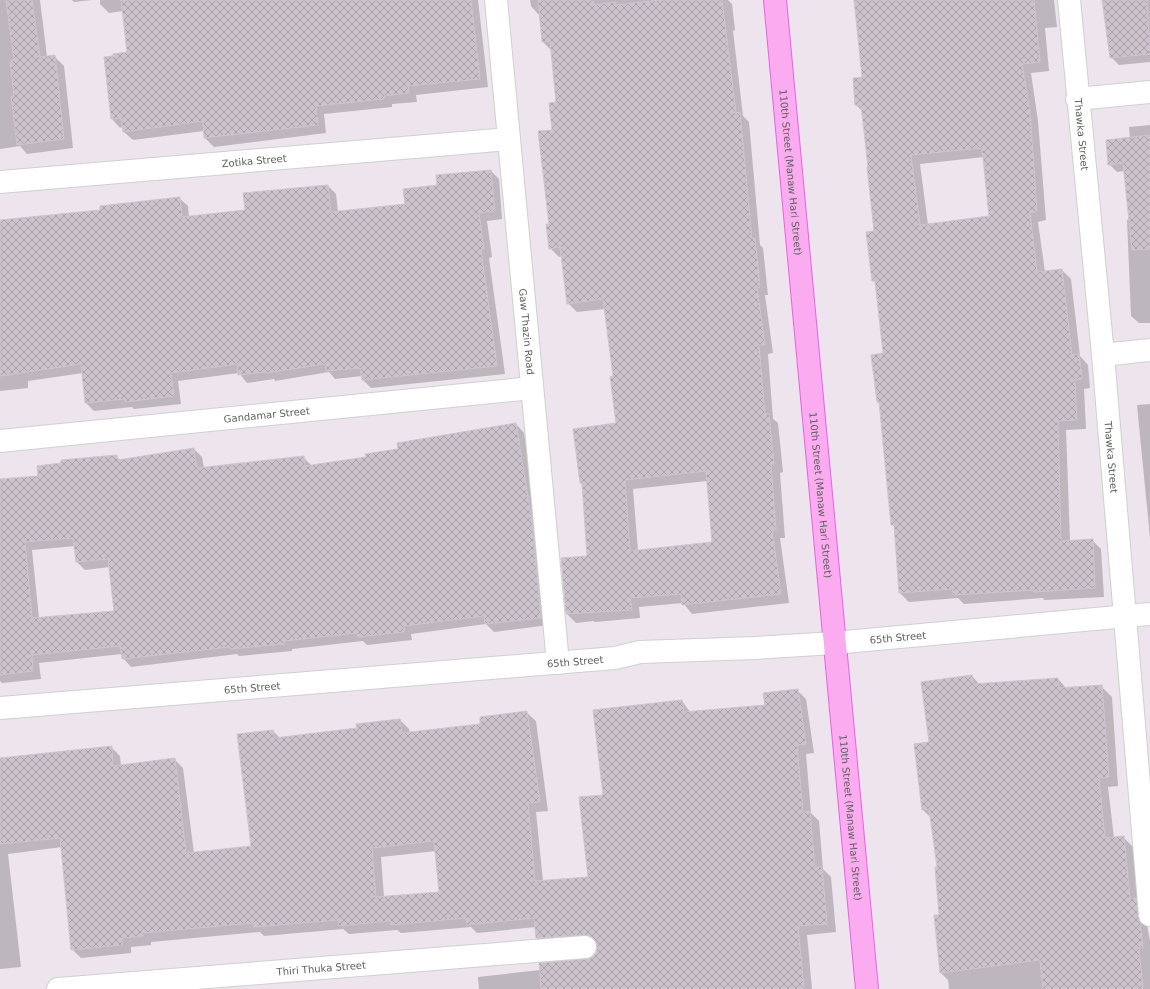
<svg xmlns="http://www.w3.org/2000/svg" width="1150" height="989" font-family="'DejaVu Sans',sans-serif">
	<style>
		.shadow { fill: #0003; fill-rule: evenodd }
		.building { fill: url(#building-cross-hatch); stroke: #d2c2d2; fill-rule: evenodd }
		.lines { fill: none; stroke-linecap: round; stroke-linejoin: round }
		.minor-casing { stroke: #ccd2cc; stroke-width: 24 }
		.major-casing { stroke: #ea60e8; stroke-width: 24 }
		.minor { stroke: #fff; stroke-width: 22 }
		.major { stroke: #fbabf0; stroke-width: 22 }
		.labels { text-anchor: middle; stroke-width: 3.5; stroke-linejoin: round; paint-order: stroke }
		.street-label { font-size: 10px; fill: #5d635c; stroke: #fff }
	</style>
	<defs>
		<pattern id="building-cross-hatch" width="8" height="8" patternUnits="userSpaceOnUse"><rect width="8" height="8" fill="#cbc2cb"/><path d="M0 0l8 8M0 8l8-8" fill="none" stroke="#a8a1a8"/></pattern>
	</defs>
	<rect width="100%" height="100%" fill="#ede4ed"/>
	<!-- shadow -->
	<g class="shadow">
		<polygon points="0,0 40,0 47,57 55,57 64,66 73,148 27,154 20,146 0,149"/>
		<polygon points="72,0 92,0 74,2"/>
		<polygon points="100,0 478,0 488,87 416,95 417,102 392,104 392,107 324,114 326,133 214,147 205,138 204,131 133,140 124,132 123,127 120,128 112,119 128,52 123,11 109,13 100,4"/>
		<path d="M 530,0 L 728,0 L 732,4 L 735,30 L 733,31 L 743,116 L 749,122 L 760,245 L 763,248 L 768,295 L 765,295 L 773,353 L 768,354 L 773,419 L 778,423 L 783,472 L 780,473 L 785,538 L 780,538 L 789,603 L 692,614 L 683,603 L 639,607 L 640,618 L 595,622 L 593,621 L 576,623 L 567,614 L 562,559 L 588,557 L 583,485 L 580,483 L 617,424 L 614,377 L 605,309 L 577,312 L 568,303 L 562,256 L 559,257 L 550,248 L 553,130 L 557,103 L 552,51 L 543,42 L 539,15 L 531,6 ZM 707,481 L 713,543 L 638,551 L 633,489 Z"/>
		<path d="M 856,0 L 1054,0 L 1057,27 L 1045,28 L 1049,71 L 1031,73 L 1038,121 L 1046,220 L 1038,222 L 1045,272 L 1062,270 L 1071,279 L 1080,356 L 1088,365 L 1090,388 L 1084,389 L 1086,429 L 1066,430 L 1070,541 L 1092,540 L 1101,549 L 1104,597 L 1044,600 L 1043,598 L 964,604 L 958,598 L 909,602 L 900,593 L 895,527 L 892,525 L 880,404 L 878,402 L 885,354 L 876,283 L 873,281 L 876,232 L 863,112 L 856,105 L 863,78 ZM 984,157 L 990,217 L 928,225 L 920,164 Z"/>
		<polygon points="1103,0 1150,0 1150,62 1119,65 1111,57"/>
		<polygon points="1150,125 1150,323 1139,323 1131,316 1127,220 1130,219 1125,171 1117,172 1109,164 1130,138 1129,127"/>
		<polygon points="491,171 499,179 502,219 487,221 492,257 489,258 505,374 371,388 363,380 362,376 335,379 329,372 275,381 274,379 247,383 239,373 178,381 181,404 134,409 132,407 94,411 86,403 83,373 28,381 28,388 0,391 0,221 101,211 179,198 188,206 189,218 246,211 328,186 336,194 338,212 406,205 438,185 437,176"/>
		<polygon points="1150,404 1150,538 1137,405"/>
		<path d="M 516,424 L 524,433 L 540,530 L 549,625 L 494,632 L 486,624 L 411,634 L 412,640 L 367,645 L 363,641 L 292,649 L 292,651 L 239,656 L 237,654 L 131,667 L 123,658 L 122,654 L 39,663 L 41,679 L 2,683 L 0,681 L 0,482 L 39,477 L 116,456 L 121,461 L 194,449 L 202,457 L 204,468 L 303,457 L 312,466 L 367,458 ZM 75,546 L 77,562 L 85,570 L 110,567 L 115,612 L 39,618 L 32,550 Z"/>
		<polygon points="972,676 980,685 1058,679 1067,689 1101,686 1112,697 1118,786 1108,787 1114,838 1123,837 1133,847 1150,941 1150,989 949,989 948,980 941,973 938,868 931,818 923,810 930,743"/>
		<path d="M 797,690 L 806,699 L 814,753 L 806,754 L 811,813 L 819,821 L 823,869 L 831,877 L 836,932 L 807,935 L 812,989 L 479,989 L 478,977 L 540,970 L 587,960 L 593,958 L 597,953 L 598,944 L 594,943 L 546,947 L 537,938 L 536,927 L 477,933 L 471,927 L 401,933 L 397,930 L 349,934 L 343,929 L 264,936 L 260,932 L 151,942 L 151,945 L 131,947 L 131,953 L 81,958 L 72,949 L 62,847 L 8,854 L 21,967 L 0,969 L 0,762 L 56,752 L 111,747 L 120,756 L 121,766 L 174,759 L 183,768 L 194,853 L 253,847 L 273,731 L 280,738 L 358,729 L 400,720 L 409,729 L 410,733 L 482,725 L 526,712 L 536,721 L 548,811 L 536,812 L 543,881 L 589,878 L 604,796 L 682,701 L 691,713 L 766,706 ZM 436,851 L 440,893 L 384,897 L 381,857 Z"/>
	</g>
	<!-- building -->
	<g class="building">
		<polygon points="6,0 32,0 40,57 55,55 64,139 17,145 11,96 14,96 10,61 14,60"/>
		<polygon points="121,0 471,0 480,79 408,86 409,93 384,96 384,99 316,106 318,125 204,138 203,121 123,132 121,118 111,119 104,57 113,56 113,54 127,52"/>
		<path d="M 538,0 L 593,0 L 594,5 L 616,2 L 616,5 L 660,0 L 722,0 L 736,113 L 740,112 L 752,239 L 755,238 L 760,287 L 757,287 L 765,345 L 759,345 L 765,414 L 769,414 L 774,464 L 771,464 L 776,530 L 772,530 L 781,594 L 682,605 L 681,594 L 630,598 L 632,610 L 566,614 L 561,558 L 587,556 L 582,483 L 580,483 L 573,429 L 616,423 L 610,377 L 613,376 L 603,299 L 567,304 L 560,247 L 549,249 L 546,224 L 549,224 L 538,131 L 552,130 L 549,103 L 556,102 L 550,41 L 542,42 ZM 706,471 L 712,542 L 630,551 L 625,480 Z"/>
		<path d="M 854,0 L 1034,0 L 1040,62 L 1022,64 L 1030,111 L 1037,211 L 1030,213 L 1037,272 L 1062,269 L 1072,355 L 1079,354 L 1082,379 L 1075,380 L 1077,420 L 1058,421 L 1061,541 L 1093,539 L 1095,588 L 1034,592 L 1034,590 L 953,595 L 953,589 L 899,593 L 894,525 L 891,525 L 879,402 L 877,402 L 871,355 L 883,353 L 875,281 L 872,281 L 866,232 L 874,231 L 867,167 L 868,167 L 861,105 L 855,105 L 853,78 L 862,77 ZM 982,148 L 989,216 L 920,225 L 911,155 Z"/>
		<polygon points="1102,0 1147,0 1150,54 1110,58"/>
		<polygon points="1150,135 1150,249 1132,250 1123,163 1108,165 1106,140"/>
		<polygon points="491,170 495,211 479,213 484,249 481,250 497,366 362,380 360,368 326,371 325,364 266,373 266,372 238,375 237,364 171,373 174,396 125,402 125,399 85,403 81,364 0,376 0,220 100,210 100,206 180,197 182,217 245,210 243,193 328,185 331,212 405,204 403,189 437,185 436,175"/>
		<path d="M 516,423 L 532,522 L 541,618 L 485,624 L 484,616 L 404,626 L 404,632 L 358,637 L 357,633 L 284,641 L 284,644 L 230,649 L 230,647 L 122,659 L 120,646 L 32,655 L 33,671 L 0,675 L 0,479 L 38,476 L 37,466 L 61,463 L 61,460 L 117,455 L 118,460 L 194,448 L 197,468 L 304,456 L 305,466 L 366,457 L 365,454 L 398,449 L 397,443 ZM 73,538 L 76,562 L 108,559 L 114,611 L 32,618 L 25,542 Z"/>
		<polygon points="972,675 973,684 1058,678 1059,688 1102,685 1109,777 1099,778 1105,838 1124,836 1130,899 1136,898 1140,922 1143,948 1139,948 1143,989 1043,989 1040,960 940,973 934,915 939,915 935,867 937,867 929,809 922,810 914,744 929,742 921,682"/>
		<path d="M 798,689 L 806,744 L 797,745 L 803,812 L 810,811 L 815,867 L 822,867 L 827,924 L 798,926 L 804,989 L 541,989 L 539,963 L 586,959 L 592,957 L 596,953 L 597,946 L 595,940 L 591,936 L 584,935 L 536,938 L 534,918 L 467,925 L 466,918 L 391,925 L 390,921 L 339,926 L 338,920 L 254,927 L 254,923 L 142,933 L 143,936 L 122,938 L 122,945 L 71,950 L 60,838 L 0,844 L 0,758 L 112,746 L 113,766 L 175,758 L 186,853 L 251,846 L 237,734 L 273,730 L 274,738 L 357,728 L 356,724 L 400,719 L 402,733 L 480,724 L 480,717 L 527,711 L 540,802 L 528,803 L 535,881 L 588,877 L 579,797 L 603,795 L 593,710 L 682,700 L 684,712 L 765,705 L 763,693 ZM 434,841 L 439,892 L 376,897 L 372,848 Z"/>
	</g>
	<g class="lines">
		<defs>
			<g id="minor">
				<path id="s1" d="M 496,0 L 558,663"/>
				<path id="s2" d="M 1069,0 L 1103,355 L 1150,915"/>
				<polyline points="1077,99 1150,92"/>
				<path id="s3" d="M 0,182 L 509,139"/>
				<polyline points="1103,355 1150,350"/>
				<path id="s4" d="M 0,441 L 532,388"/>
				<path id="s5" d="M 0,708 L 615,658 L 640,652 L 755,648 L 834,643 L 1150,614"/>
				<path id="s6" d="M 58,989 L 585,947"/>
			</g>
			<g id="major">
				<path id="s7" d="M 775,0 L 867,989"/>
			</g>
		</defs>
		<!-- minor casing -->
		<use href="#minor" class="minor-casing"/>
		<!-- major casing -->
		<use href="#major" class="major-casing"/>
		<!-- minor -->
		<use href="#minor" class="minor"/>
		<!-- major -->
		<use href="#major" class="major"/>
	</g>
	<g class="labels">
		<!-- street labels -->
		<g class="street-label">
			<text dy="4" stroke="none"><textPath href="#s2" startOffset="135">Thawka Street</textPath></text>
			<text dy="4" stroke="none"><textPath href="#s3" startOffset="255">Zotika Street</textPath></text>
			<text dy="4" stroke="none"><textPath href="#s7" startOffset="173">110th Street (Manaw Hari Street)</textPath></text>
			<text dy="4" stroke="none"><textPath href="#s1" startOffset="333">Gaw Thazin Road</textPath></text>
			<text dy="4" stroke="none"><textPath href="#s4" startOffset="268">Gandamar Street</textPath></text>
			<text dy="4" stroke="none"><textPath href="#s2" startOffset="459">Thawka Street</textPath></text>
			<text dy="4" stroke="none"><textPath href="#s7" startOffset="497">110th Street (Manaw Hari Street)</textPath></text>
			<text dy="4" stroke="none"><textPath href="#s5" startOffset="901">65th Street</textPath></text>
			<text dy="4" stroke="none"><textPath href="#s5" startOffset="577">65th Street</textPath></text>
			<text dy="4" stroke="none"><textPath href="#s5" startOffset="253">65th Street</textPath></text>
			<text dy="4" stroke="none"><textPath href="#s7" startOffset="821">110th Street (Manaw Hari Street)</textPath></text>
			<text dy="4" stroke="none"><textPath href="#s6" startOffset="264">Thiri Thuka Street</textPath></text>
		</g>
	</g>
</svg>
